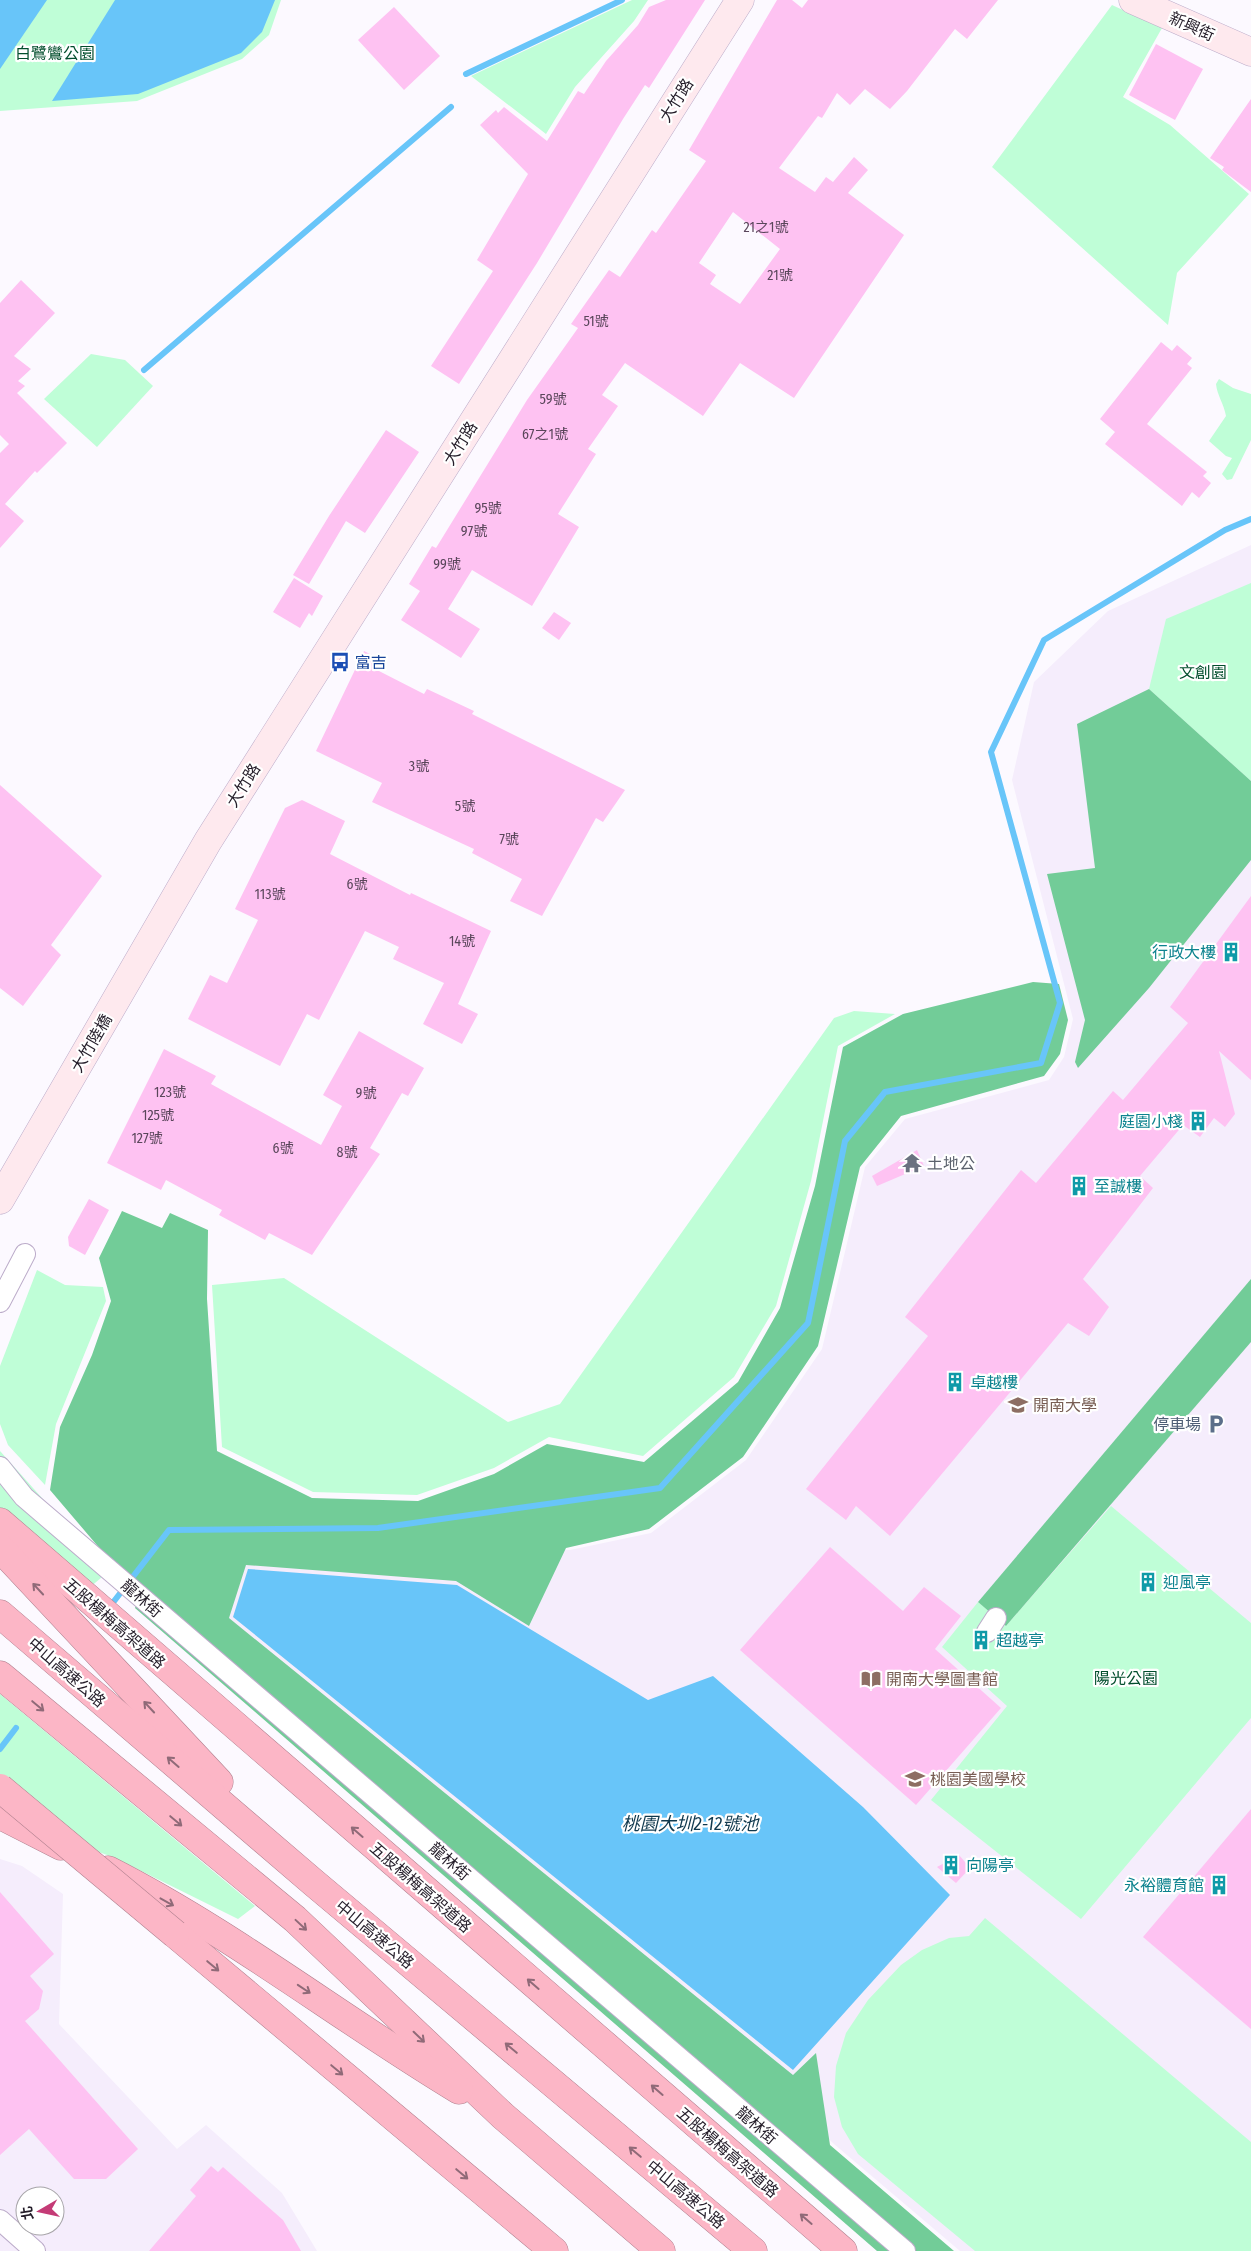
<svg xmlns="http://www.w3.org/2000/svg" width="1251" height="2251" font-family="'Fira Sans Condensed','Noto Sans TC',sans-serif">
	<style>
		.built { fill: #f5edfc; fill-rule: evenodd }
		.green { fill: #bffed7 }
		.forest { fill: #72cc98 }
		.water { fill: #68c5f9 }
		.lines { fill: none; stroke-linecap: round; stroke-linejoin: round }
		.stream { stroke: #68c5f9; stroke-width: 6 }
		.building { fill: #fec2f2; fill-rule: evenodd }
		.street-casing { stroke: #bcacca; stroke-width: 22 }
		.secondary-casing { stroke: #bcacca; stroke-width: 29 }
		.highway-casing { stroke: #b0808f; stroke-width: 29 }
		.street { stroke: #fff; stroke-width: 20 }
		.secondary { stroke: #fee9ee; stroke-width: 28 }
		.highway { stroke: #fcb6c6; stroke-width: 28 }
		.highway-bridge-casing { stroke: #b0808f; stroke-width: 29; stroke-linecap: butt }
		.highway-bridge { stroke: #fcb6c6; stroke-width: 28 }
		.oneway { stroke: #906a78 }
		.labels { text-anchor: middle; stroke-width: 4.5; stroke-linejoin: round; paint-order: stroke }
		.number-label { font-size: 14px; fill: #5a465b }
		.street-label { font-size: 16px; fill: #241d29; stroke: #fff }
		.park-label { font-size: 16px; fill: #024e2d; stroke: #fff }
		.transit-label { font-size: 16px; fill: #164399; stroke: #fff; text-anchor: start }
		.culture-label { font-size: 16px; fill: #0d838f; stroke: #fff; text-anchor: start }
		.worship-label { font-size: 16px; fill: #5b616d; stroke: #fff; text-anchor: start }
		.education-label { font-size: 16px; fill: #785e54; stroke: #fff; text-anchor: start }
		.service-label { font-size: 16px; fill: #4e5e75; stroke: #fff; text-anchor: end }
		.water-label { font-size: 18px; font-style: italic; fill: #10394e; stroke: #fff }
	</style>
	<rect width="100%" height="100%" fill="#fcf9ff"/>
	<!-- built -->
	<g class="built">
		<polygon points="1251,545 1251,2251 960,2251 834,2144 773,2087 221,1619 239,1556 570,1550 651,1533 746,1460 822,1349 865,1167 905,1119 1049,1080 1064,1057 1073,1019 1012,780 1034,682 1108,611"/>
		<path d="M 0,1859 L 22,1866 L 63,1894 L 59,2024 L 177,2149 L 206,2125 L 282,2193 L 317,2251 L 0,2251 ZM 25,2196 L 55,2196 L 55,2226 L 25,2226 Z"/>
	</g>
	<!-- green -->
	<g class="green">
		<polygon points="0,0 281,0 269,35 242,59 137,101 0,111"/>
		<polygon points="632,0 648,0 634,21 575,87 546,134 471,76"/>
		<polygon points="1112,5 1162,28 1123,97 1170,125 1249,194 1177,273 1168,325 992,167"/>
		<polygon points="91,354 125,360 153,386 97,447 44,399"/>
		<path d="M 1219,379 L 1233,388 L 1251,394 L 1251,440 L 1232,479 L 1227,480 L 1222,474 L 1232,458 L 1226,456 L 1209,441 L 1226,416 C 1224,404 1217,395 1216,384 Z"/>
		<polygon points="1251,583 1251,781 1149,689 1166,619"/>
		<polygon points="854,1011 895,1014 838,1046 811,1181 776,1306 734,1377 643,1456 549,1437 494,1468 417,1495 313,1492 222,1447 212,1285 284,1278 508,1422 560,1404 834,1018"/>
		<polygon points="37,1270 65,1285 103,1287 106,1301 56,1424 45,1485 8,1445 0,1424 0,1366"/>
		<polygon points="0,1451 108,1572 76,1599 0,1511"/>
		<polygon points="1111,1506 1251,1623 1251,1718 1081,1919 931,1800 1007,1706 942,1647 978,1602 1006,1626"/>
		<polygon points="0,1694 255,1906 238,1919 115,1858 0,1815"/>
		<polygon points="985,1918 1251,2142 1251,2251 975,2251 858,2154 842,2127 834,2097 836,2066 846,2033 868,2000 901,1965 922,1950 949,1938 969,1936"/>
	</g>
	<!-- forest -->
	<g class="forest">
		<polygon points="1149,689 1251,781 1251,860 1149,988 1078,1068 1075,1062 1085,1020 1047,874 1095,868 1077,724"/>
		<polygon points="1033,982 1059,984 1068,1020 1060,1054 1044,1076 901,1116 860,1167 818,1346 743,1457 649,1529 566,1548 529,1626 456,1581 246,1565 229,1618 793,2075 816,2053 830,2145 954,2251 877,2251 135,1608 144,1587 113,1564 50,1490 60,1427 92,1355 111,1301 99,1258 122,1211 162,1228 170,1213 208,1230 207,1299 217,1451 312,1498 418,1501 494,1474 547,1444 644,1462 738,1382 780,1308 815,1186 843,1047 903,1014"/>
		<polygon points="1251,1279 1251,1342 1006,1626 978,1602"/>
	</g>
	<!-- water -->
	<g class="water">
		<polygon points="0,0 47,0 0,69"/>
		<polygon points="115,0 275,0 262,32 241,53 138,94 52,101"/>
		<polygon points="248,1569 457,1585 648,1700 713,1676 863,1807 950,1895 793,2070 233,1617"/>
	</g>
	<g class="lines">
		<!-- stream -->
		<g class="stream">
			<polyline points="466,74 622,0"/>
			<polyline points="144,370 451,107"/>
			<polyline points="108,1609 169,1530 378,1528 660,1488 808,1323 845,1141 885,1092 1041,1063 1060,1003 991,752 1044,640 1225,530 1251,519"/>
			<polyline points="0,1749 16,1728"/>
		</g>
	</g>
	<!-- building -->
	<g class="building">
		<polygon points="666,0 705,0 649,88 645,85 623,119 537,263 459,384 431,366 493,271 477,260 528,174 480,125 496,110 498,113 504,107 547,141 578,91 584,94 606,61 638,25 649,7"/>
		<path d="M 777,0 L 792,0 L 802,8 L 808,0 L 998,0 L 967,39 L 955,29 L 907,91 L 890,109 L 865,89 L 850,105 L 837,93 L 822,118 L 818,116 L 779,168 L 815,192 L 826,177 L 833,182 L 854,157 L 868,170 L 848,193 L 904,235 L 794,398 L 740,363 L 703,416 L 625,363 L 602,395 L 618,406 L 588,449 L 596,454 L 558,514 L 579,527 L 532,606 L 472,570 L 448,609 L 480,629 L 461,658 L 401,620 L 420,591 L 409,584 L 432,546 L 436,548 L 527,400 L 578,328 L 571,324 L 609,270 L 620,277 L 652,230 L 656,233 L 706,161 L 689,150 ZM 733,212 L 780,249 L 740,304 L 710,284 L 716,275 L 699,263 Z"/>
		<polygon points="394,7 440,56 404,90 358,40"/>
		<polygon points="1156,44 1203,69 1175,120 1129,95"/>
		<polygon points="1251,99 1251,192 1222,170 1224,167 1210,158"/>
		<polygon points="21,280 55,313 14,356 31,369 18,381 25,386 17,393 67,443 37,473 35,471 5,504 24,521 0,548 0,453 9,444 0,435 0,303"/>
		<polygon points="1161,342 1172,351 1177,345 1192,358 1187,364 1192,368 1147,424 1207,472 1203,476 1211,483 1199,498 1192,492 1182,506 1105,444 1115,432 1100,419"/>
		<polygon points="386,430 419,452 365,533 346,521 309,584 293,575 329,516"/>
		<polygon points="294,578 323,596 312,616 309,613 300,628 273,612"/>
		<polygon points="554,612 571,623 559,640 542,628"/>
		<polygon points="364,651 382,660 377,670 424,694 427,689 474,711 472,714 625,790 603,822 596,818 542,916 510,901 522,879 472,853 474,849 372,802 382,783 316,751"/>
		<polygon points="0,785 102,876 51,945 61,955 23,1006 0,988"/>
		<polygon points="302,800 345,821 330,854 410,895 411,893 491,931 458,1004 478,1014 462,1044 423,1024 444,983 393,959 399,947 365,931 319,1020 307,1014 280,1066 188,1019 210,975 227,983 258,920 235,909 285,808"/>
		<polygon points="1251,896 1251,1080 1219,1051 1235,1114 1225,1127 1214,1118 1200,1137 1183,1125 1140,1176 1153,1188 1083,1279 1109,1307 1089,1336 1068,1323 890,1536 856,1506 846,1520 806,1489 928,1336 905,1317 1021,1170 1036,1183 1113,1091 1123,1100 1188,1023 1170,1007"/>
		<polygon points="359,1031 424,1068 408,1096 402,1093 370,1148 380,1154 312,1255 269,1233 265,1240 219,1215 222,1210 166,1180 161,1190 107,1163 164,1049 216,1076 211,1084 321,1145 342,1106 323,1095"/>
		<polygon points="917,1150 924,1166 877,1186 872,1176"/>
		<polygon points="89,1199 109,1210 85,1255 69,1246 68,1237"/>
		<polygon points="830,1547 903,1611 924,1587 961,1616 935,1649 1001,1708 916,1805 740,1650"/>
		<polygon points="1251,1809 1251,2029 1143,1937"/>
		<polygon points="959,1855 970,1868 956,1883 937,1867"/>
		<polygon points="0,1892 54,1954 30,1976 43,1991 39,2009 25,2021 138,2149 106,2179 74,2179 29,2129 0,2155"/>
		<polygon points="211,2166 218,2172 223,2167 283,2220 301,2251 149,2251 196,2196 190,2190"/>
	</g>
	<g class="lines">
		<defs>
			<g id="street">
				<polyline points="0,1302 25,1254"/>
				<polyline points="0,1467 24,1497 905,2251"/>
				<polyline points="987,1632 996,1618"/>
				<polyline points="0,2220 35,2251"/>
			</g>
			<g id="secondary">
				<polyline points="1133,0 1251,52"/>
				<polyline points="0,1200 208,841 740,0"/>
			</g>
			<g id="highway">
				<polyline points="0,1522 843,2251"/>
				<polyline points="0,1548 219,1782"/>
				<polyline points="0,1614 314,1883 753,2251"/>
				<polyline points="0,1675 295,1919 503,2116 661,2251"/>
				<polyline points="0,1815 61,1846"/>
				<path d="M 108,1870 C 232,1933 341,2019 459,2090"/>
				<polyline points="175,1934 554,2251"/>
			</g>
		</defs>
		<!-- street casing -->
		<use href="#street" class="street-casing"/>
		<!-- secondary casing -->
		<use href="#secondary" class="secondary-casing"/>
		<!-- highway casing -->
		<use href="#highway" class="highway-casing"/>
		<!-- street -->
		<use href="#street" class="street"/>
		<!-- secondary -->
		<use href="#secondary" class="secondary"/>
		<!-- highway -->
		<use href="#highway" class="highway"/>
		<defs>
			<polyline id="highway-bridge" points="0,1788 175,1934"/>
		</defs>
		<!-- highway-bridge casing -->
		<use href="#highway-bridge" class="highway-bridge-casing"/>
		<!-- highway-bridge -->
		<use href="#highway-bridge" class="highway-bridge"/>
	</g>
	<!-- one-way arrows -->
	<defs><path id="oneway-shaft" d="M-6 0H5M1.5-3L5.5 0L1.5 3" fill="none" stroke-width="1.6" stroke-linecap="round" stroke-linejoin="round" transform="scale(1.25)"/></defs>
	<g class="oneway">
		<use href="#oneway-shaft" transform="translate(38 1589) rotate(-133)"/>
		<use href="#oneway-shaft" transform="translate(38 1706) rotate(40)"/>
		<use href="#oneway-shaft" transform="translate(149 1707) rotate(-133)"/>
		<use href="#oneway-shaft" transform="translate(173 1762) rotate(-139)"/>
		<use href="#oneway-shaft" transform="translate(176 1821) rotate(40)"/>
		<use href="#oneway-shaft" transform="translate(357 1832) rotate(-139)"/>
		<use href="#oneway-shaft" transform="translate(167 1902) rotate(29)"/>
		<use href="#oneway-shaft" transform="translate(301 1925) rotate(43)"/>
		<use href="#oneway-shaft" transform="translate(213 1966) rotate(40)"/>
		<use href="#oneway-shaft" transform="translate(533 1984) rotate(-139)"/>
		<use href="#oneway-shaft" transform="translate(304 1989) rotate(34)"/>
		<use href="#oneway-shaft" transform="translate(419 2037) rotate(44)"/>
		<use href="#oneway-shaft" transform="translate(511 2048) rotate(-140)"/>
		<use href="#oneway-shaft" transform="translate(337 2070) rotate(40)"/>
		<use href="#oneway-shaft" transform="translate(657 2090) rotate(-139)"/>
		<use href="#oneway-shaft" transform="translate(635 2152) rotate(-140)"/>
		<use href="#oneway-shaft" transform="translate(462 2174) rotate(40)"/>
		<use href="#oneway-shaft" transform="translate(806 2219) rotate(-139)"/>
	</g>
	<!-- icons -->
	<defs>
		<symbol id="bus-bare" viewBox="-9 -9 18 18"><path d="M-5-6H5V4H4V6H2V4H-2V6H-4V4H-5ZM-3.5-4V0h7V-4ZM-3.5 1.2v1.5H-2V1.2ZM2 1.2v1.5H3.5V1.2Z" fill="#1a4fb4" stroke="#fff" stroke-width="2.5" paint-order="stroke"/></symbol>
		<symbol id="building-bare" viewBox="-9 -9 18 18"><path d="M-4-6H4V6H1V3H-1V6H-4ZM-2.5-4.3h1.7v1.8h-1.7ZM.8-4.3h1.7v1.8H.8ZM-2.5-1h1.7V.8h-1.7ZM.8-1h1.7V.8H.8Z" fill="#0f9aa8" stroke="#fff" stroke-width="2.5" paint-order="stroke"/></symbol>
		<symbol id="temple-bare" viewBox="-9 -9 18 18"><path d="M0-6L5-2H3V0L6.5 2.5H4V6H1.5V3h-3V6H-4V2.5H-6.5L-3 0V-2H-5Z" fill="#6b7280" stroke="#fff" stroke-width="2.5" paint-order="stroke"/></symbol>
		<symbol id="university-bare" viewBox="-9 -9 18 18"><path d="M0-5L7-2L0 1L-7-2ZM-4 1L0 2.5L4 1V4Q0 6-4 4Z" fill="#8d6e63" stroke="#fff" stroke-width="2.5" paint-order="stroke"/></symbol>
		<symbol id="parking-bare" viewBox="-9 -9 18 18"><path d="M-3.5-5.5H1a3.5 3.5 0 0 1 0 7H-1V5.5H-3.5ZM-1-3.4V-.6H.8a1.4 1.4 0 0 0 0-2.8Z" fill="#5c6f8a" stroke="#fff" stroke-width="2.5" paint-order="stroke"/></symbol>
		<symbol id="library-bare" viewBox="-9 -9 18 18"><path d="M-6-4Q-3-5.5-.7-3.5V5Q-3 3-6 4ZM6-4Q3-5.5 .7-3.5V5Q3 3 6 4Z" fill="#8d6e63" stroke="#fff" stroke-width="2.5" paint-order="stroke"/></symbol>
		<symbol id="school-bare" viewBox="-9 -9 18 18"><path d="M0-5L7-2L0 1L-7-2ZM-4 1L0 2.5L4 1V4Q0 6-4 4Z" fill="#8d6e63" stroke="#fff" stroke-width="2.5" paint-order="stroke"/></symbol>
	</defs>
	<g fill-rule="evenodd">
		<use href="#bus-bare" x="326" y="648" width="28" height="28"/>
		<use href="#building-bare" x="1217" y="938" width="28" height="28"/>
		<use href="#building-bare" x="1184" y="1107" width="28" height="28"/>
		<use href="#temple-bare" x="898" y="1149" width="28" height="28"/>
		<use href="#building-bare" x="1065" y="1172" width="28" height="28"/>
		<use href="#building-bare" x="941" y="1368" width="28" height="28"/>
		<use href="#university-bare" x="1004" y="1391" width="28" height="28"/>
		<use href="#parking-bare" x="1202" y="1410" width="28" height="28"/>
		<use href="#building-bare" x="1134" y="1568" width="28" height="28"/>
		<use href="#building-bare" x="967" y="1626" width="28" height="28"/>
		<use href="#library-bare" x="857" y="1665" width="28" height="28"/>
		<use href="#school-bare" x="901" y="1765" width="28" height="28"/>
		<use href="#building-bare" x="937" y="1851" width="28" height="28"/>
		<use href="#building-bare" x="1205" y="1871" width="28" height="28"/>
	</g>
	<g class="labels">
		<!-- number labels -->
		<g class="number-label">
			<text x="766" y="232">21之1號</text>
			<text x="780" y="280">21號</text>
			<text x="596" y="326">51號</text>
			<text x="553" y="404">59號</text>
			<text x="545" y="439">67之1號</text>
			<text x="488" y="513">95號</text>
			<text x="474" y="536">97號</text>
			<text x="447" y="569">99號</text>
			<text x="419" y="771">3號</text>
			<text x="465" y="811">5號</text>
			<text x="509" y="844">7號</text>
			<text x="357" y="889">6號</text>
			<text x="270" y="899">113號</text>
			<text x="462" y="946">14號</text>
			<text x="170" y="1097">123號</text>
			<text x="366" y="1098">9號</text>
			<text x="158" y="1120">125號</text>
			<text x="147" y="1143">127號</text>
			<text x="283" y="1153">6號</text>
			<text x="347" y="1157">8號</text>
		</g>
		<!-- street labels -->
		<g class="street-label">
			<text transform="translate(1192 26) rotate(24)" y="6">新興街</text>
			<text transform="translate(676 100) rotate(-58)" y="6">大竹路</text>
			<text transform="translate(460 443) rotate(-58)" y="6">大竹路</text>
			<text transform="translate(243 785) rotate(-58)" y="6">大竹路</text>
			<text transform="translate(91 1043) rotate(-60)" y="6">大竹陸橋</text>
			<text transform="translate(142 1598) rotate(41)" y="6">龍林街</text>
			<text transform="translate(115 1623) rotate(41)" y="6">五股楊梅高架道路</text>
			<text transform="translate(67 1672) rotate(41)" y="6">中山高速公路</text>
			<text transform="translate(450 1861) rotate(41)" y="6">龍林街</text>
			<text transform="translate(421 1887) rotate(41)" y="6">五股楊梅高架道路</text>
			<text transform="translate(375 1934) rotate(40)" y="6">中山高速公路</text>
			<text transform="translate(757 2125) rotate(41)" y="6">龍林街</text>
			<text transform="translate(728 2152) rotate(41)" y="6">五股楊梅高架道路</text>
			<text transform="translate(686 2194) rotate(40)" y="6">中山高速公路</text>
		</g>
		<!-- park labels -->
		<g class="park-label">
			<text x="55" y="59">白鷺鸞公園</text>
			<text x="1203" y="678">文創園</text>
			<text x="1126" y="1684">陽光公園</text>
		</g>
		<!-- transit labels -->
		<g class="transit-label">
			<text x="355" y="668">富吉</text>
		</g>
		<!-- culture labels -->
		<g class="culture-label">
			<text x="1216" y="958" text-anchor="end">行政大樓</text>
			<text x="1183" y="1127" text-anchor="end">庭園小棧</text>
			<text x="1094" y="1192">至誠樓</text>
			<text x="970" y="1388">卓越樓</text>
			<text x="1163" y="1588">迎風亭</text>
			<text x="996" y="1646">超越亭</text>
			<text x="966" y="1871">向陽亭</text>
			<text x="1204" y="1891" text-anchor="end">永裕體育館</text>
		</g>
		<!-- worship labels -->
		<g class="worship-label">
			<text x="927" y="1169">土地公</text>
		</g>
		<!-- education labels -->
		<g class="education-label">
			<text x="1033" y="1411">開南大學</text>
			<text x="886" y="1685">開南大學圖書館</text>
			<text x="930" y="1785">桃園美國學校</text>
		</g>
		<!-- service labels -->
		<g class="service-label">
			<text x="1201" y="1430">停車場</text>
		</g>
		<!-- water labels -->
		<g class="water-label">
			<text x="690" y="1830">桃園大圳2-12號池</text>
		</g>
	</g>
	<!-- north arrow -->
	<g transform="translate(40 2211) rotate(261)"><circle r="24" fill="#ffffff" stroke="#a7a5a9"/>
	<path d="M0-4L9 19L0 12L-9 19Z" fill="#c43b76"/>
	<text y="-8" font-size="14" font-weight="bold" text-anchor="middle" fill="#241d29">北</text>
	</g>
</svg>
